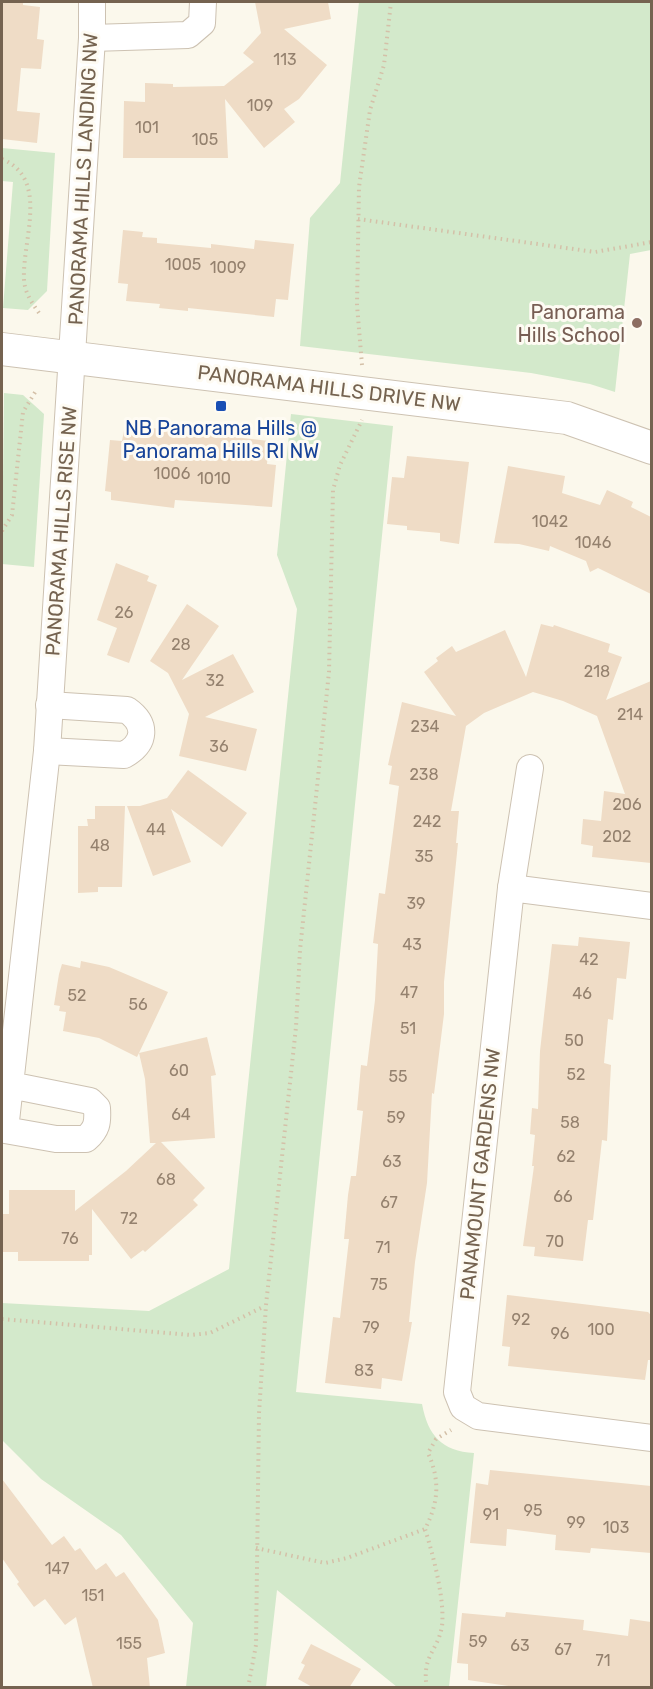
<svg xmlns="http://www.w3.org/2000/svg" width="653" height="1689" font-family="Rubik,sans-serif">
	<style>
		.green { fill: #d3e9cb }
		.building { fill: #efdcc6 }
		.lines { fill: none; stroke-linecap: round; stroke-linejoin: round }
		.minor-casing { stroke: #cdc2b2; stroke-width: 28 }
		.tertiary-casing { stroke: #cdc2b2; stroke-width: 34 }
		.path { stroke: #d4c0a8; stroke-width: 4; stroke-dasharray: 1.5 4.5; stroke-linecap: butt }
		.minor { stroke: #fff; stroke-width: 26 }
		.tertiary { stroke: #fff; stroke-width: 32 }
		.education-dot { fill: #8d6e63; stroke: #fefbf3; stroke-width: 2 }
		.transit-dot { fill: #1a4fb4; stroke: #fefbf3; stroke-width: 2 }
		.labels { text-anchor: middle; stroke-width: 6; stroke-linejoin: round; paint-order: stroke }
		.number-label { font-size: 16px; fill: #94816e }
		.street-label { font-size: 20px; fill: #756350; stroke: #fefbf3 }
		.education-label { font-size: 20px; fill: #785e54; stroke: #fefbf3; text-anchor: end }
		.transit-label { font-size: 20px; fill: #164399; stroke: #fefbf3 }
	</style>
	<rect width="100%" height="100%" fill="#fbf8ec"/>
	<!-- green -->
	<g class="green">
		<polygon points="359,2 651,2 651,250 630,254 615,392 590,384 531,373 300,346 310,218 340,183"/>
		<polygon points="2,148 55,153 47,291 28,310 3,308 13,182 2,181"/>
		<polygon points="4,393 23,395 44,414 34,567 2,564"/>
		<path d="M 291,414 L 393,426 L 296,1392 L 422,1404 C 428,1436 442,1451 474,1453 L 449,1687 L 397,1687 L 277,1590 L 266,1687 L 186,1687 L 193,1623 L 121,1535 L 41,1479 L 2,1440 L 2,1303 L 149,1311 L 229,1269 L 297,609 L 277,555 Z"/>
	</g>
	<!-- building -->
	<g class="building">
		<polygon points="2,2 23,2 23,5 40,7 37,39 44,40 41,69 21,68 17,111 40,113 37,143 2,139"/>
		<polygon points="255,2 328,2 331,19 284,29 327,65 299,99 284,109 295,122 264,148 225,99 228,158 123,158 124,101 145,102 145,83 173,84 173,87 224,86 254,62 243,53 261,33"/>
		<polygon points="123,230 143,232 142,237 157,238 157,243 211,248 211,244 254,249 255,240 294,244 288,300 276,299 274,317 188,308 188,311 159,308 160,304 126,301 128,284 118,283"/>
		<polygon points="125,425 269,441 267,464 276,465 272,507 175,500 174,508 111,500 111,492 105,491 110,440 122,441"/>
		<polygon points="407,456 469,462 459,544 440,541 440,533 407,530 407,526 387,524 392,477 404,478"/>
		<polygon points="508,466 565,476 562,493 600,505 607,490 633,502 631,507 651,517 651,594 598,568 590,572 586,561 550,546 549,551 519,544 494,543"/>
		<polygon points="116,563 149,576 147,581 157,585 129,663 107,655 117,628 97,620"/>
		<polygon points="187,604 219,626 182,680 233,654 254,692 205,717 257,729 246,771 179,756 189,714 168,673 150,661"/>
		<polygon points="541,624 553,627 554,625 610,644 608,652 622,657 606,700 651,681 651,863 592,857 593,846 581,844 583,819 601,821 604,791 625,794 597,716 563,701 533,692 484,713 466,726 451,811 459,811 456,843 458,843 444,982 444,1014 434,1094 432,1093 427,1183 415,1262 409,1322 412,1322 402,1381 382,1378 381,1389 325,1383 333,1317 340,1318 349,1239 344,1239 348,1195 351,1176 356,1176 363,1111 357,1110 361,1065 367,1066 375,1000 378,944 373,943 379,893 385,894 399,786 389,784 392,766 388,765 402,702 456,716 424,672 438,661 436,658 452,646 456,652 505,630 526,677"/>
		<polygon points="188,770 247,813 222,847 171,809 191,862 153,876 127,806 140,806 167,798"/>
		<polygon points="95,806 125,806 122,887 98,887 98,892 78,893 78,826 88,826 87,819 95,819"/>
		<polygon points="579,937 630,942 626,979 617,978 613,1020 608,1019 604,1063 611,1065 607,1141 602,1140 593,1220 588,1220 583,1261 534,1256 535,1247 523,1246 534,1166 532,1166 535,1135 530,1134 532,1108 538,1109 540,1051 552,944 578,946"/>
		<polygon points="81,961 109,967 168,992 139,1053 207,1037 216,1075 211,1076 215,1138 161,1142 205,1188 193,1200 198,1205 186,1216 145,1252 143,1250 131,1259 92,1209 92,1255 89,1255 89,1261 18,1261 18,1252 2,1252 2,1214 9,1214 9,1190 75,1190 75,1211 126,1171 156,1143 150,1143 145,1079 139,1053 137,1057 99,1038 63,1031 66,1012 59,1011 60,1006 54,1005 59,974 62,964 80,968"/>
		<polygon points="507,1295 648,1312 651,1315 651,1360 648,1360 645,1380 508,1366 510,1347 502,1346"/>
		<polygon points="490,1470 651,1486 651,1553 591,1548 590,1553 555,1550 556,1535 507,1529 506,1546 470,1543 476,1483 488,1485"/>
		<polygon points="2,1479 52,1545 64,1536 75,1551 80,1548 96,1570 106,1563 116,1577 124,1572 158,1620 165,1653 147,1658 150,1688 93,1688 76,1617 65,1625 45,1599 34,1607 17,1584 19,1582 2,1558"/>
		<polygon points="506,1612 584,1620 583,1630 628,1636 630,1619 651,1622 651,1688 522,1688 468,1680 468,1664 457,1663 462,1613 505,1617"/>
		<polygon points="311,1644 361,1669 349,1688 314,1688 298,1679 305,1665 301,1663"/>
	</g>
	<g class="lines">
		<defs>
			<g id="minor">
				<polyline points="92,38 188,35 202,23 203,2"/>
				<path d="M 47,751 L 124,755 C 146,743 147,724 127,710 L 49,705"/>
				<polyline points="511,888 530,768"/>
				<polyline points="652,906 511,888 457,1392 463,1407 478,1416 652,1438"/>
				<path d="M 10,1085 L 90,1101 L 97,1108 C 98,1123 97,1129 86,1139 L 56,1139 L 5,1130 L 47,751 L 92,38 L 92,2"/>
			</g>
			<polyline id="tertiary" points="2,349 567,418 652,448"/>
		</defs>
		<!-- minor casing -->
		<use href="#minor" class="minor-casing"/>
		<!-- tertiary casing -->
		<use href="#tertiary" class="tertiary-casing"/>
		<!-- path -->
		<g class="path">
			<path d="M 2,159 C 50,179 22,240 24,280 C 25,293 32,303 39,313"/>
			<polyline points="358,219 595,252 652,242"/>
			<polyline points="362,365 357,305 359,187 370,110 384,65 391,2"/>
			<polyline points="2,531 12,515 23,412 37,389"/>
			<polyline points="2,1319 191,1335 210,1333 265,1306"/>
			<polyline points="256,1548 325,1563 347,1558 425,1529"/>
			<polyline points="248,1688 256,1645 259,1413 266,1305 296,1027 300,950 329,672 333,490 340,465 362,420"/>
			<path d="M 427,1688 C 421,1656 438,1651 442,1626 C 445,1599 433,1555 425,1529 C 439,1502 440,1480 428,1453 L 436,1439 L 451,1430"/>
		</g>
		<!-- minor -->
		<use href="#minor" class="minor"/>
		<!-- tertiary -->
		<use href="#tertiary" class="tertiary"/>
	</g>
	<!-- markers -->
	<circle class="education-dot" cx="637" cy="323" r="6"/>
	<rect class="transit-dot" x="215" y="400" width="12" height="12" rx="3"/>
	<g class="labels">
		<!-- number labels -->
		<g class="number-label">
			<text x="285" y="65">113</text>
			<text x="260" y="111">109</text>
			<text x="147" y="133">101</text>
			<text x="205" y="145">105</text>
			<text x="183" y="270">1005</text>
			<text x="228" y="273">1009</text>
			<text x="172" y="479">1006</text>
			<text x="214" y="484">1010</text>
			<text x="550" y="527">1042</text>
			<text x="593" y="548">1046</text>
			<text x="124" y="618">26</text>
			<text x="181" y="650">28</text>
			<text x="597" y="677">218</text>
			<text x="215" y="686">32</text>
			<text x="630" y="720">214</text>
			<text x="425" y="732">234</text>
			<text x="219" y="752">36</text>
			<text x="424" y="780">238</text>
			<text x="627" y="810">206</text>
			<text x="427" y="827">242</text>
			<text x="156" y="835">44</text>
			<text x="617" y="842">202</text>
			<text x="100" y="851">48</text>
			<text x="424" y="862">35</text>
			<text x="416" y="909">39</text>
			<text x="412" y="950">43</text>
			<text x="589" y="965">42</text>
			<text x="409" y="998">47</text>
			<text x="582" y="999">46</text>
			<text x="77" y="1001">52</text>
			<text x="138" y="1010">56</text>
			<text x="408" y="1034">51</text>
			<text x="574" y="1046">50</text>
			<text x="179" y="1076">60</text>
			<text x="576" y="1080">52</text>
			<text x="398" y="1082">55</text>
			<text x="181" y="1120">64</text>
			<text x="396" y="1123">59</text>
			<text x="570" y="1128">58</text>
			<text x="566" y="1162">62</text>
			<text x="392" y="1167">63</text>
			<text x="166" y="1185">68</text>
			<text x="563" y="1202">66</text>
			<text x="389" y="1208">67</text>
			<text x="129" y="1224">72</text>
			<text x="70" y="1244">76</text>
			<text x="555" y="1247">70</text>
			<text x="383" y="1253">71</text>
			<text x="379" y="1290">75</text>
			<text x="521" y="1325">92</text>
			<text x="371" y="1333">79</text>
			<text x="601" y="1335">100</text>
			<text x="560" y="1339">96</text>
			<text x="364" y="1376">83</text>
			<text x="533" y="1516">95</text>
			<text x="491" y="1520">91</text>
			<text x="576" y="1528">99</text>
			<text x="616" y="1533">103</text>
			<text x="57" y="1574">147</text>
			<text x="93" y="1601">151</text>
			<text x="478" y="1647">59</text>
			<text x="129" y="1649">155</text>
			<text x="520" y="1651">63</text>
			<text x="563" y="1655">67</text>
			<text x="603" y="1666">71</text>
		</g>
		<!-- street labels -->
		<g class="street-label">
			<text transform="translate(83 179) rotate(-87)" y="7">PANORAMA HILLS LANDING NW</text>
			<text transform="translate(329 388) rotate(7)" y="7">PANORAMA HILLS DRIVE NW</text>
			<text transform="translate(61 531) rotate(-86)" y="7">PANORAMA HILLS RISE NW</text>
			<text transform="translate(480 1174) rotate(-84)" y="7">PANAMOUNT GARDENS NW</text>
		</g>
		<!-- education labels -->
		<g class="education-label">
			<text x="625" y="319">Panorama<tspan x="625" dy="23">Hills School</tspan></text>
		</g>
		<!-- transit labels -->
		<g class="transit-label">
			<text x="221" y="435">NB Panorama Hills @<tspan x="221" dy="23">Panorama Hills RI NW</tspan></text>
		</g>
	</g>
	<!-- border -->
	<rect width="653" height="1689" fill="none" stroke="#756350" stroke-width="6"/>
</svg>
